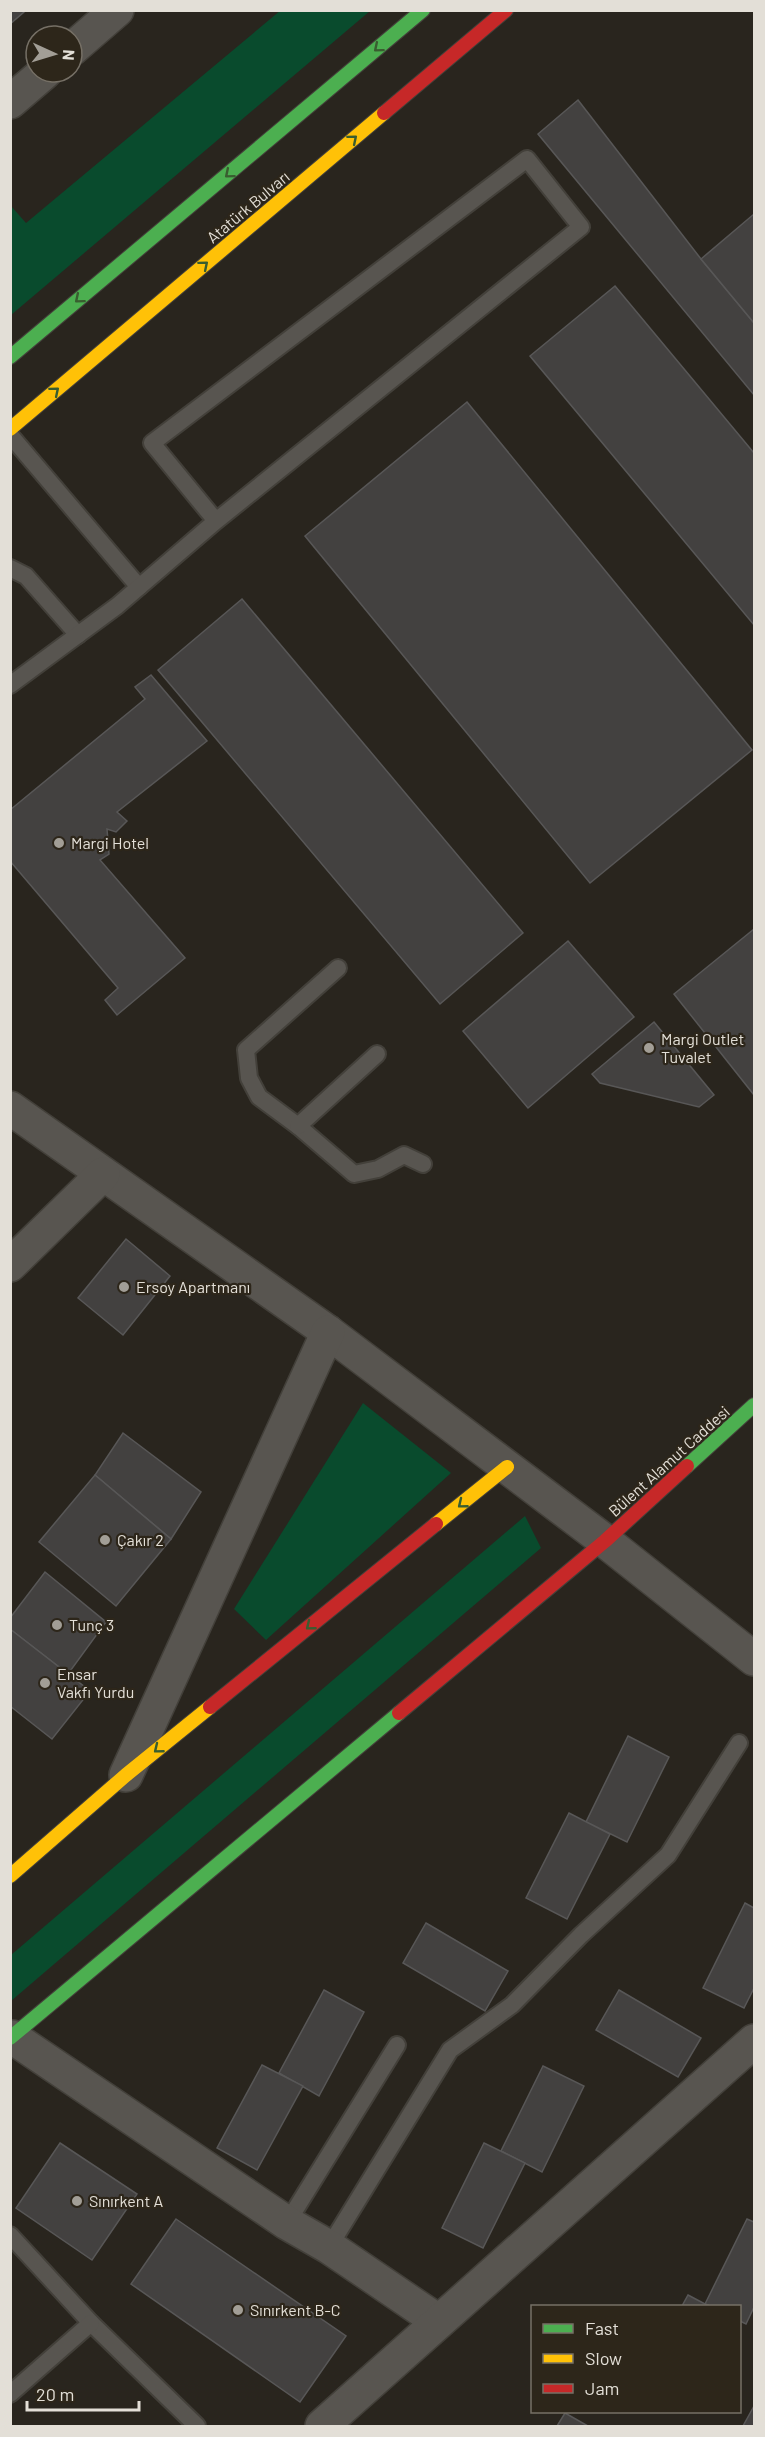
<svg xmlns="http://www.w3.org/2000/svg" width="765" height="2437" font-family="Barlow,sans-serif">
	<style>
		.green { fill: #094b2d }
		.building { fill: #434140; stroke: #585757; stroke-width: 1.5 }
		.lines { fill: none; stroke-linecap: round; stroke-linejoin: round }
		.lane-casing { stroke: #43403a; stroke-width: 20 }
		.street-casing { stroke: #43403a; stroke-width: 36 }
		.fast-casing { stroke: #43403a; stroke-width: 16 }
		.slow-casing { stroke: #43403a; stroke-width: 16 }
		.jam-casing { stroke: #43403a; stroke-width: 16 }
		.lane { stroke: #585550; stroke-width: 16 }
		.street { stroke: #585550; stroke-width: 33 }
		.fast { stroke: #4caf50; stroke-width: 14 }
		.slow { stroke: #ffc107; stroke-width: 14 }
		.jam { stroke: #c62828; stroke-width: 14 }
		.oneway { stroke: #395d30 }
		.poi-dot { fill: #a29e96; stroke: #2d261a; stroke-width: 2 }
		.labels { text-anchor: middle; stroke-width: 4.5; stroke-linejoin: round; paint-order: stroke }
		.street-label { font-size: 16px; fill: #e3dfd7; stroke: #2d261a }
		.poi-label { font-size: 16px; fill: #e3dfd7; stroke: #2d261a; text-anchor: start }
	</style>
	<rect width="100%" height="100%" fill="#29251e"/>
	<!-- green -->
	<g class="green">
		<polygon points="281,10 370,11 11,315 11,206 26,223"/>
		<polygon points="363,1403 451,1473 266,1640 234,1609"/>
		<polygon points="525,1516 541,1548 11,2001 11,1955"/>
	</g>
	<!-- building -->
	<g class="building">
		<polygon points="10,10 23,10 24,12 10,24"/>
		<polygon points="578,100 701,259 754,323 754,395 538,134"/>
		<polygon points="754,214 754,323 701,259"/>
		<polygon points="615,286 754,453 754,625 530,356"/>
		<polygon points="467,402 752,750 590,883 305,536"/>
		<polygon points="242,599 523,933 440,1004 158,670"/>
		<polygon points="151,675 207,741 117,812 127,821 116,832 107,829 109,854 100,860 185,958 117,1015 105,1000 118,988 10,861 10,810 145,699 135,687"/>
		<polygon points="754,929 754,1095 674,994"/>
		<polygon points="568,941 634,1017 528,1108 463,1031"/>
		<polygon points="654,1022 714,1095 699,1107 600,1083 592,1074"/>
		<polygon points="126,1239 170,1276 123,1335 78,1298"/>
		<polygon points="123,1433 201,1492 171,1539 95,1475"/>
		<polygon points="95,1475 171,1539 116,1606 39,1542"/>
		<polygon points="45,1572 106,1622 68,1674 10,1629 10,1618"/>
		<polygon points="10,1629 90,1691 52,1739 10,1706"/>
		<polygon points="628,1736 669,1757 627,1842 586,1822"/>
		<polygon points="569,1813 610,1834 567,1919 526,1898"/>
		<polygon points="745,1903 754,1908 754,1988 744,2008 703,1988"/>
		<polygon points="426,1923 508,1971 485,2011 403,1963"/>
		<polygon points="324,1990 364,2012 319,2096 279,2073"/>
		<polygon points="619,1990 701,2038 678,2077 596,2030"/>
		<polygon points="262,2065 303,2086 257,2170 217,2148"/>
		<polygon points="543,2066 584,2086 542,2172 501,2151"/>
		<polygon points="60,2143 137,2194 92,2260 16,2208"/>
		<polygon points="484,2143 525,2163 483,2248 442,2228"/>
		<polygon points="176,2219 346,2336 300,2402 131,2284"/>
		<polygon points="747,2219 754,2222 754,2307 746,2324 740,2321 740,2306 710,2306 705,2304"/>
		<polygon points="688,2295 705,2304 710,2306 682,2306"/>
		<polygon points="754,2406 754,2426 743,2426"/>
		<polygon points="565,2413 588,2426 557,2426"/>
	</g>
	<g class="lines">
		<defs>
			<g id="lane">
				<polyline points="10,435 139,587"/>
				<polyline points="10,568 26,576 78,635"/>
				<polyline points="10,685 117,606 216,521 581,227 527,159 152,443 216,521"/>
				<polyline points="338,968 246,1050 249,1078 259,1097 298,1126 354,1174 378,1169 404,1155 423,1164"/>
				<polyline points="298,1126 377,1054"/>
				<polyline points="287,2223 397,2045"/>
				<polyline points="10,2235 91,2323 197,2426"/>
				<polyline points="329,2247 450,2050 512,2005 581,1935 668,1855 739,1743"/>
				<polyline points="10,2394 91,2323"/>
			</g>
			<g id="street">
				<polyline points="72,49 117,10"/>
				<polyline points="10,102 45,72"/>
				<polyline points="10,1108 328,1332 605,1541 754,1659"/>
				<polyline points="10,1265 103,1174"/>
				<polyline points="126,1775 328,1332"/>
				<polyline points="12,2037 287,2223 329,2247 438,2321"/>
				<polyline points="322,2426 754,2041"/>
			</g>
			<g id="fast">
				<polyline points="10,357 423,10"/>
				<polyline points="687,1466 754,1405"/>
				<polyline points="10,2038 399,1713"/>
			</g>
			<g id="slow">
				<polyline points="10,429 384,113"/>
				<polyline points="436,1524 507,1467"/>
				<polyline points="10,1876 126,1775 210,1707"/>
			</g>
			<g id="jam">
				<polyline points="384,113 506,10"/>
				<polyline points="210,1707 436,1524"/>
				<polyline points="399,1713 605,1541 687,1466"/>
			</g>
		</defs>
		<!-- lane casing -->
		<use href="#lane" class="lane-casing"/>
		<!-- street casing -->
		<use href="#street" class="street-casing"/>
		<!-- fast casing -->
		<use href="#fast" class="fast-casing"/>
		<!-- slow casing -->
		<use href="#slow" class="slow-casing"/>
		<!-- jam casing -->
		<use href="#jam" class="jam-casing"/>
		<!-- lane -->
		<use href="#lane" class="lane"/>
		<!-- street -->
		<use href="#street" class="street"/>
		<!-- fast -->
		<use href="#fast" class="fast"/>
		<!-- slow -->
		<use href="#slow" class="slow"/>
		<!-- jam -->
		<use href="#jam" class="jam"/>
	</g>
	<!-- one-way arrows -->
	<defs><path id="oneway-chevron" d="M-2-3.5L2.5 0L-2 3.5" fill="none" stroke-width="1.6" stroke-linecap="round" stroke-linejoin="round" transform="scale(1.5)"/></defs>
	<g class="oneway">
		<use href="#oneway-chevron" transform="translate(378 48) rotate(140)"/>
		<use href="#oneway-chevron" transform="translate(353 139) rotate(-40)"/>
		<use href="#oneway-chevron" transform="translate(229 174) rotate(140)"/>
		<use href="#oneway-chevron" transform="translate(204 265) rotate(-40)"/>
		<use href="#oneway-chevron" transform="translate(79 299) rotate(140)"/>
		<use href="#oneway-chevron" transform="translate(55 391) rotate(-40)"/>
		<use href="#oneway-chevron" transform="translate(462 1504) rotate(141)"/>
		<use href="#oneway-chevron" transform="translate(310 1626) rotate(141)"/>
		<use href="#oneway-chevron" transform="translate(158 1749) rotate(141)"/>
	</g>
	<!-- markers -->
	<g class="poi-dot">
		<circle cx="59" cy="843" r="6"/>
		<circle cx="649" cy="1048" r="6"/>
		<circle cx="124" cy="1287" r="6"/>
		<circle cx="105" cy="1540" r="6"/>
		<circle cx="57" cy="1625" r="6"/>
		<circle cx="45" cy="1683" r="6"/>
		<circle cx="77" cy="2201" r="6"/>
		<circle cx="238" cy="2310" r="6"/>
	</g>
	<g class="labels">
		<!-- street labels -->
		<g class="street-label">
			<text transform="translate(248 207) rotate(-40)" y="6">Atatürk Bulvarı</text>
			<text transform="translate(669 1461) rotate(-42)" y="6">Bülent Alamut Caddesi</text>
		</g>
		<!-- poi labels -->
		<g class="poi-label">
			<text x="71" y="849">Margi Hotel</text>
			<text x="661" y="1045">Margi Outlet<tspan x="661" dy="18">Tuvalet</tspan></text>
			<text x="136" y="1293">Ersoy Apartmanı</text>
			<text x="117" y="1546">Çakır 2</text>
			<text x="69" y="1631">Tunç 3</text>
			<text x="57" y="1680">Ensar<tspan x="57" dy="18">Vakfı Yurdu</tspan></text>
			<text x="89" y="2207">Sınırkent A</text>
			<text x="250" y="2316">Sınırkent B-C</text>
		</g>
	</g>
	<!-- border -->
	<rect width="765" height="2437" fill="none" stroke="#e3dfd7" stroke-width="24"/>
	<!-- legend -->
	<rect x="531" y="2305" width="210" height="108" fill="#2d261a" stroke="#767066" stroke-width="1.5"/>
	<rect x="543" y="2324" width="30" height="9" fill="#4caf50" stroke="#767066" stroke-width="1.5"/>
	<text x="585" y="2335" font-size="18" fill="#e3dfd7">Fast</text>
	<rect x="543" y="2354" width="30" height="9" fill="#ffc107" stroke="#767066" stroke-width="1.5"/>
	<text x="585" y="2365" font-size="18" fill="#e3dfd7">Slow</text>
	<rect x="543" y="2384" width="30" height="9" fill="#c62828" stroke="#767066" stroke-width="1.5"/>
	<text x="585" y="2395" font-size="18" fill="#e3dfd7">Jam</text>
	<!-- north arrow -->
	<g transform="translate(54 54) rotate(94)"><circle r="28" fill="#2d261a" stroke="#767066" stroke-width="1.5"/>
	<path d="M0-4.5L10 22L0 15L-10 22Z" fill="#a29e96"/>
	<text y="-9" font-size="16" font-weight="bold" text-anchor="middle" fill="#e3dfd7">N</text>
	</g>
	<!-- scale -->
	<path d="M27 2401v9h112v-9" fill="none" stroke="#e3dfd7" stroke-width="3"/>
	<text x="36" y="2401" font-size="18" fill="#e3dfd7" stroke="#2d261a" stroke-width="4.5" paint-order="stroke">20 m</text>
</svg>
